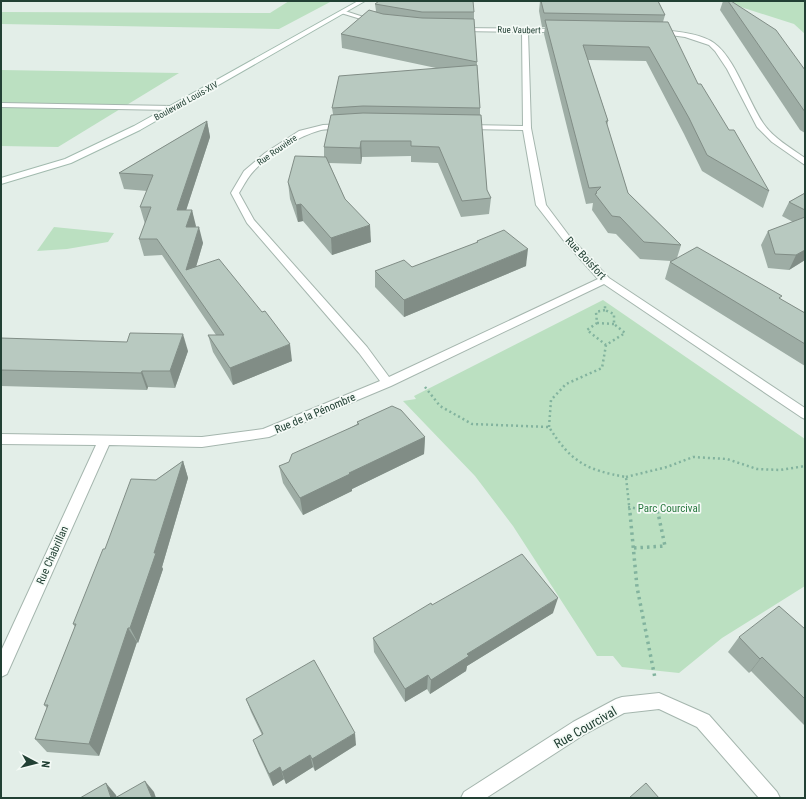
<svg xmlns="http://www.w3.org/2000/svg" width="806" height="799" font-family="'Roboto Condensed',sans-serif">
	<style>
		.green { fill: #bbe0c1 }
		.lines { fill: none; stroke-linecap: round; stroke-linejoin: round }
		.service-casing { stroke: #a5b6ae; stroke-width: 2 }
		.minor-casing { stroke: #a5b6ae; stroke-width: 2 }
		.secondary-casing { stroke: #a1baae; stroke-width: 2 }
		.path-far1 { stroke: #82b39e; stroke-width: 2.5; stroke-dasharray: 2 3; stroke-linecap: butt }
		.path { stroke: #82b39e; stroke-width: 3.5; stroke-dasharray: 2.5 4; stroke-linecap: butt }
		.service { fill: #fff; fill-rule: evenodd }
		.minor { fill: #fff; fill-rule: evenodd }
		.secondary { fill: #fff; fill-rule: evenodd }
		.wall { fill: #9eada5 }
		.shaded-wall { fill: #818d86 }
		.building { fill: #b8c9c0; stroke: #818d86 }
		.labels { text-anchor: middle; stroke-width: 3.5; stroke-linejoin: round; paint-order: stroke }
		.far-street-label { font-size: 9px; fill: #224034; stroke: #f4faf6 }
		.street-label { font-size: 11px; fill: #224034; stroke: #f4faf6 }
		.park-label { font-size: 11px; fill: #2a7940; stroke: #f4faf6 }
		.near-street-label { font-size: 13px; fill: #224034; stroke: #f4faf6 }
	</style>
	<rect width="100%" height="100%" fill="#e3eee8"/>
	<!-- green -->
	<g class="green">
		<polygon points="289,1 332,1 279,29 1,24 1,12 270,13"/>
		<polygon points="710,1 805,1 805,34 794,24 722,1"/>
		<polygon points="1,70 179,73 58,147 1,146"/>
		<polygon points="54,227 114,233 108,242 67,249 37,251"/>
		<polygon points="603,300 805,439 805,586 722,638 679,673 622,667 613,656 597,656 513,526 475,476 403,401 416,399 414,396"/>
	</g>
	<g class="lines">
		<defs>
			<polygon id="service" points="1,103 172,106 176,108 172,110 1,107"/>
			<g id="minor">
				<polygon points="341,11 345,11 379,22 374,23 341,13"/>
				<path d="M 458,28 L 561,29 L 561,31 L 559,32 L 528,32 L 531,128 L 546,205 L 570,237 L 609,278 L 805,408 L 805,419 L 801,417 L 604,284 L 391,386 L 269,437 L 202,447 L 109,445 L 7,674 L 1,677 L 1,651 L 96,445 L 1,444 L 1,434 L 202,437 L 263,429 L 380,381 L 359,353 L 247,223 L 231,193 L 244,171 L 265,153 L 299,131 L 323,125 L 344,124 L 348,126 C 342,131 329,128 321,130 C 298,136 266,156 251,174 C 246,180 243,187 239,193 L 254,220 L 367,347 L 389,377 L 598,279 L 564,241 L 536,205 L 523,130 L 467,129 L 463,127 L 467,125 L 523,126 L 522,32 L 460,31 L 458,30 Z"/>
				<path d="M 658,30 C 675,31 700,33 714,43 C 735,58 748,101 763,123 C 773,138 791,148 805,158 L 805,165 L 772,142 L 757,127 L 727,69 L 715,51 L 709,45 L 685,37 L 656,33 L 656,31 Z"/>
				<polygon points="659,693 709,715 777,792 780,798 759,798 697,727 659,709 624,713 585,734 486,798 461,798 464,792 573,722 616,699 622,697"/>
			</g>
			<polygon id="secondary" points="358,1 365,1 140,130 71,163 1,184 1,178 65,159 134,126"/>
		</defs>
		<!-- service casing -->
		<use href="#service" class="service-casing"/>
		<!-- minor casing -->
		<use href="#minor" class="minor-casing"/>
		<!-- secondary casing -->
		<use href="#secondary" class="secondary-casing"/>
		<!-- path-far1 -->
		<g class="path-far1">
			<polyline points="605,310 596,312 597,323 587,330 606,345"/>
			<polyline points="597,323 614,324"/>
			<path d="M 425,387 L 440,406 L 472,424 L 549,427 C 571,462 586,470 626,477 L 630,514"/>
			<polyline points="549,427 551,400 566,384 602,368 606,345 625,333 614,324 614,314 605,310 605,304"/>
			<polyline points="626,477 667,467 693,457 727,459 757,469 780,470 805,466"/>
			<polyline points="628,507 658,512 658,514"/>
		</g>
		<!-- path -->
		<g class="path">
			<polyline points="630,513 637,587 655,678"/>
			<polyline points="634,548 665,546 658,513"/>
		</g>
		<!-- service -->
		<use href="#service" class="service"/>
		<!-- minor -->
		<use href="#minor" class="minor"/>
		<!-- secondary -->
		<use href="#secondary" class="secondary"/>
	</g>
	<!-- wall -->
	<g class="wall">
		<polygon points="540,1 658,1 665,15 663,22 698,84 769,191 763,208 702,171 684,134 646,61 588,60 608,121 607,126 628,193 681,245 677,258 780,299 805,313 805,366 665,279 670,262 671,261 640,259 616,234 608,233 592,210 593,203 586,204 544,34 545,27 542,27 539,11"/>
		<polygon points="723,1 731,1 805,70 805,133 800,130 720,10"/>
		<polygon points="375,4 474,12 474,19 477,65 480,108 480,115 487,190 491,198 489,214 461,217 438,163 411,162 411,156 362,157 361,164 329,163 345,199 371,242 332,255 303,221 298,222 290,199 288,182 324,157 324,147 333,114 332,108 436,68 342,48 341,34 376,11"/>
		<polygon points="207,121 210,137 186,210 192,210 195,227 203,243 196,267 292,361 233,385 213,352 208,335 216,335 162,255 144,256 139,239 145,224 140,207 147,191 124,189 119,173"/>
		<polygon points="805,193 805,260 789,270 768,268 761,245 768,231 793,222 782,216 789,202"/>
		<polygon points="477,241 526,266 404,317 375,287 375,271 412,267 476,243"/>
		<polygon points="1,338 188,351 175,388 148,387 147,390 1,386"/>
		<polygon points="357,422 425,437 424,454 352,489 352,491 303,515 283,483 279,466 289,462 357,424"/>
		<polygon points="183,461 188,478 162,567 163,569 138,643 137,642 99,756 47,752 35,739 47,708 44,705 75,627 73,624 156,480"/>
		<polygon points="432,605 553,613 467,666 466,671 430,694 427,689 405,702 374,652 373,638"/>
		<polygon points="805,629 805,726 751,671 749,673 728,652 739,637"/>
		<polygon points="246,699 356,745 315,771 313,767 286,784 284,779 273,786 258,753 253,740 262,735 251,712"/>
	</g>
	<!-- shaded-wall -->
	<g class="shaded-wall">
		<polygon points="207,121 210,137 181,226 177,210"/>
		<polygon points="361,141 362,157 361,164 360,148"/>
		<polygon points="301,204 303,221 298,222 296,205"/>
		<polygon points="192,210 196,226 190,243 186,227"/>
		<polygon points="370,225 371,242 332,255 331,238"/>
		<polygon points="199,227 203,243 190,287 186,270"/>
		<polygon points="528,249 526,266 404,317 404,300"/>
		<polygon points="805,250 805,260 789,270 796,255"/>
		<polygon points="183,334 188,351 175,388 170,371"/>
		<polygon points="290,344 292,361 233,385 230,368"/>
		<polygon points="142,371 148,387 147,390 141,373"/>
		<polygon points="425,437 424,454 352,489 352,491 303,515 300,498 349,473"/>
		<polygon points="183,461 188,478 162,567 163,569 138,643 130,628 154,553"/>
		<polygon points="558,598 553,613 467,666 466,671 430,694 431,680 467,654"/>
		<polygon points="128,628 137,642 99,756 89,744"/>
		<polygon points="762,657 751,671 749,673 760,659"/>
		<polygon points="428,675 427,689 405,702 405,689"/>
		<polygon points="355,733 356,745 315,771 312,759"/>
		<polygon points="310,755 313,767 286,784 282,772"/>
		<polygon points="280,767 284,779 273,786 269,774"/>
		<polygon points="145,781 154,792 156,798 152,798"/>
		<polygon points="106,783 116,795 117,798 111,798"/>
	</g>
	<!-- building -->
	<g class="building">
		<polygon points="379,1 473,1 474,12 422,12 375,4"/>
		<polygon points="541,1 658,1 665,15 544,13"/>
		<polygon points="728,1 731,1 776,30 805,70 805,112"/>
		<polygon points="369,10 383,14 422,18 474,19 477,62 341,34"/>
		<polygon points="545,20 668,22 698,84 701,84 729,130 734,130 769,191 707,155 689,118 649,47 583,45 608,121 606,121 628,193 681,245 644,242 620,217 612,216 595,194 597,193 596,192 601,187 589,188"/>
		<polygon points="477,65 480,108 363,106 332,108 339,76"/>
		<polygon points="363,113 481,115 487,190 491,198 462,201 439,147 411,146 411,141 361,141 360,148 324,147 331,115"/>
		<polygon points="207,121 177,210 192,210 186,227 199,227 186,270 219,259 262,312 265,311 290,344 230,368 208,335 224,335 157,239 139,239 151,207 140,207 153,175 119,173"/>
		<polygon points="295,156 326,157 345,199 370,225 331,238 301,204 296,205 288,182"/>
		<polygon points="805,193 805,210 789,202"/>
		<polygon points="805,217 805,250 796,255 775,254 768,231"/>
		<polygon points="504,230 528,249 404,300 375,271 404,260 412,267 478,242 477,241"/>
		<polygon points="697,247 782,296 779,298 805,313 805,344 670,262"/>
		<polygon points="130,333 183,334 170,371 142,371 141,373 1,370 1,338 127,342"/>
		<polygon points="392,406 401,410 425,437 349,473 350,474 300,498 279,466 289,462 292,454 359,424 357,422"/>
		<polygon points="183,461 154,553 156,553 130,628 128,628 89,744 35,739 48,705 44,705 76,624 73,624 103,549 105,549 131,479 156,480"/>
		<polygon points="522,554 558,598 467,654 469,656 431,680 428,675 405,689 373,638 431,603 432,605"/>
		<polygon points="779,606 805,629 805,699 762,657 760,659 739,637"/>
		<polygon points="314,660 355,733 312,759 310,755 282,772 280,767 269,774 253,740 263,734 246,699"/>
		<polygon points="145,781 152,798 115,798"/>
		<polygon points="106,783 111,798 80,798"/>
		<polygon points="646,783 659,798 629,798"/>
	</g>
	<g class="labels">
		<!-- far-street labels -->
		<g class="far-street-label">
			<text transform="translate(519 30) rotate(1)" y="3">Rue Vaubert</text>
			<text transform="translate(186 101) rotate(-29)" y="3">Boulevard Louis-XIV</text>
			<text transform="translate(277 150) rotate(-35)" y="3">Rue Rouvière</text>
		</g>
		<!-- street labels -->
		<g class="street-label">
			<text transform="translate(586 258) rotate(47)" y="4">Rue Boisfort</text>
			<text transform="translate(315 413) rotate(-23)" y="4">Rue de la Pénombre</text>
			<text transform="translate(52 555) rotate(-66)" y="4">Rue Chabrillan</text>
		</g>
		<!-- park labels -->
		<g class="park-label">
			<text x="669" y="512">Parc Courcival</text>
		</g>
		<!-- near-street labels -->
		<g class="near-street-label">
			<text transform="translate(585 727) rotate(-30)" y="5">Rue Courcival</text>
		</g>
	</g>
	<!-- border -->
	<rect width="806" height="799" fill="none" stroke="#224034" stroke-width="4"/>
	<!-- north arrow -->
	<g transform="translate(36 763) rotate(97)" stroke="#f4faf6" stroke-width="3" paint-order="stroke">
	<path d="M0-3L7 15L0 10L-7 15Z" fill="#224034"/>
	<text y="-6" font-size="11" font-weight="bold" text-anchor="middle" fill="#224034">N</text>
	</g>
</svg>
